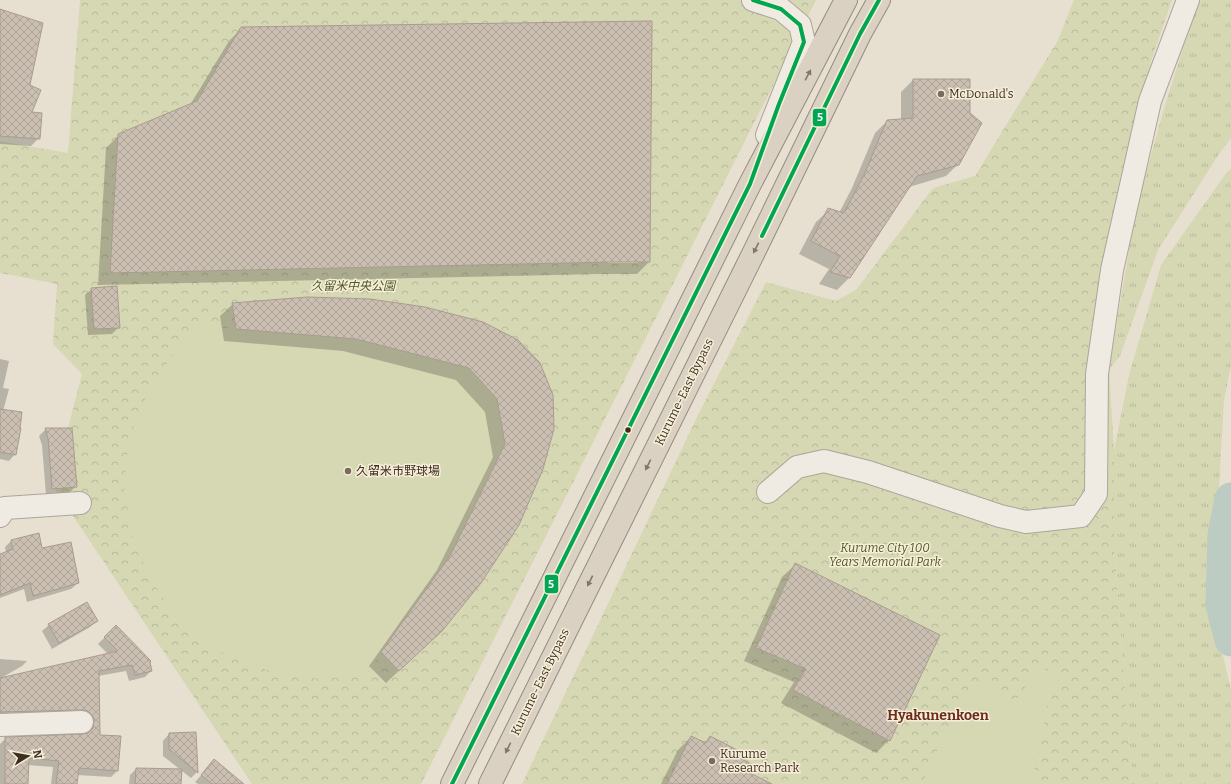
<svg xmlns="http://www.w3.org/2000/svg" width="1231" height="784" font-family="Bitter,'Noto Sans JP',serif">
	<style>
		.grass { fill: url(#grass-tufts) }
		.park { fill: url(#park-crowns) }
		.garden { fill: #d6d7b3 }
		.shadow { fill: #0003; fill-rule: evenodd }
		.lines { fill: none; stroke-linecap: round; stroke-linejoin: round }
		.river { stroke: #bcccc2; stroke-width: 33 }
		.building { fill: url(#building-cross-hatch); stroke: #a89c90 }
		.minor-casing { stroke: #ada599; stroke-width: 24 }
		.highway-casing { stroke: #928b80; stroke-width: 24 }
		.minor { stroke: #efebe3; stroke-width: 22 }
		.highway { stroke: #dad1c2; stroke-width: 22 }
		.bus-1-casing { stroke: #f7eed8; stroke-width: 7 }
		.bus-1 { stroke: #00a651; stroke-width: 4 }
		.oneway { fill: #847769 }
		.poi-dot { fill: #786c5e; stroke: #f7eed8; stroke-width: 1.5 }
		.bus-dot { fill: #3d2e20; stroke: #f7eed8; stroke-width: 1.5 }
		.labels { text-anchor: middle; stroke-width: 3; stroke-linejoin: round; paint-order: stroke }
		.poi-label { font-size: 12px; fill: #3d2e20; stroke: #f7eed8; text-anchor: start }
		.park-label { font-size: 12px; font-style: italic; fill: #4d5a26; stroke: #f7eed8 }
		.street-label { font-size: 12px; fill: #3d2e20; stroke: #f7eed8 }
		.quarter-label { font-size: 14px; font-weight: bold; fill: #6b2e1e; stroke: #f7eed8 }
		.line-badge { stroke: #f7eed8; stroke-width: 1.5 }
		.badge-label { font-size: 11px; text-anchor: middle; font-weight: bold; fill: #fff }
	</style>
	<defs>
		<pattern id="grass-tufts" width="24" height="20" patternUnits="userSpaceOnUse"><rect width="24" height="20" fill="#d6d7b3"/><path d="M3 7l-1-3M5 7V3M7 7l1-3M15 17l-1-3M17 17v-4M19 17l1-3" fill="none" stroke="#b9b99a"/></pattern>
		<pattern id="park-crowns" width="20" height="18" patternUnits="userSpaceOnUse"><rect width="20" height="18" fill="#d6d7b3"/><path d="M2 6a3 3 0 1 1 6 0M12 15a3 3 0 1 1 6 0" fill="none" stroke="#b9b99a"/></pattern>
		<pattern id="building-cross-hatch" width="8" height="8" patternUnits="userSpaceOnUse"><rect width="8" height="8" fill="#cbbfb2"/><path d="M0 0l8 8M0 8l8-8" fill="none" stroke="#afa499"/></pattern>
	</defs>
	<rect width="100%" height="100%" fill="#e7e0d1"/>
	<!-- grass -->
	<g class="grass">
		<polygon points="1198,0 1231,0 1231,138 1217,157 1158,250 1120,356 1109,369 1136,209 1164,109"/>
		<polygon points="1231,169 1231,366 1224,400 1212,610 1231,690 1231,784 1132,784 1114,546 1114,450 1129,375 1161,265 1227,172"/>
	</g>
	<!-- park -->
	<g class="park">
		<polygon points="80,0 816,0 421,784 252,784 53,486 82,374 53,344 57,284 0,273 0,141 68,153"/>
		<polygon points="1074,0 1172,0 1151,61 1101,269 1091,353 1109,369 1114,450 1114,546 1132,784 522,784 698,415 766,282 836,301 856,290 933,188 975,176 1057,42"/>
	</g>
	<!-- garden -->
	<g class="garden">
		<polygon points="201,326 356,339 469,368 497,399 505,444 450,556 365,675 322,679 283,675 242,662 205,644 173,614 150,578 132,535 124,487 129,437 149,390 171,357"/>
		<polygon points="1040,666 1059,678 1049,699 1031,784 927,784 925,776 964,695 983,681 991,678 1006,704 1016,700"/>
	</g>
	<!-- shadow -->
	<g class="shadow">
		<polygon points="0,14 28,85 30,113 39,138 31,146 0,144"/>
		<path d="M 242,28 L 649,262 L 637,274 L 599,274 L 98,285 L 106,148 L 119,135 L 190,105 L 229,41 ZM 608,261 L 638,261 L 638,263 L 608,263 Z"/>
		<polygon points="913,80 958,164 946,176 909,187 849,278 837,290 819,284 829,269 799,254 816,222 829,210 839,213 852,188 875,133 887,121 901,120 901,92"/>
		<polygon points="92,289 119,327 112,334 88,335 85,295"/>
		<polygon points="233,304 539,364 428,643 386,683 369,666 437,570 493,457 485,412 456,380 343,351 224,341 220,316"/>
		<polygon points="0,359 9,361 3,388 9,389 3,411 15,454 9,461 0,459"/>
		<polygon points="46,429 75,487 69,493 46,495 42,445 39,436"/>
		<polygon points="11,541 42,549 78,583 71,589 27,602 24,589 0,598 0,555 6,552 5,547"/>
		<polygon points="795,565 889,740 876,753 781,703 794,682 744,661 782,577"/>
		<polygon points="97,621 90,627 52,649 42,631 49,625"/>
		<polygon points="116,626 149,662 151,671 145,677 129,681 126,671 98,676 99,736 117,771 111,777 77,775 76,784 51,784 53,767 28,765 27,784 0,784 0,744 6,738 87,734 89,728 0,718 0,659 27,661 22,666 1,678 109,655 98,644"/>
		<polygon points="169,734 197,772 191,778 163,756 163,741"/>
		<polygon points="691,737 704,743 710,738 737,758 749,774 769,784 661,784 678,750"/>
		<polygon points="214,761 232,784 198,784 195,782"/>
		<polygon points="136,769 181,770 180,784 129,784 130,775"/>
	</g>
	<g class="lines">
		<!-- river -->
		<polyline class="river" points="1231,499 1224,535 1222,605 1231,640"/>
	</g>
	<!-- building -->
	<g class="building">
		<polygon points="0,9 43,23 30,85 41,90 32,112 42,113 40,139 0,136"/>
		<polygon points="652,21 650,262 613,262 110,273 118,134 197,101 241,27"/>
		<polygon points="913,79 970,79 970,113 982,123 959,165 917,176 850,278 830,272 840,256 811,241 828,208 844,213 864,175 887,120 913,118"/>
		<polygon points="117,286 120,328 94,329 91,288"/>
		<polygon points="308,297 370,299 425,307 483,322 518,340 540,363 553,395 554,429 543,469 519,525 481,583 442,631 399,671 381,652 450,556 505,444 497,399 469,368 356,339 236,329 232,303"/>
		<polygon points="0,409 22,412 20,428 21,428 16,455 0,452"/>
		<polygon points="45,428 72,428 77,487 52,489 48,438"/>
		<polygon points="39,533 42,548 71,542 79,583 33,596 30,583 0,595 0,554 13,549 11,540"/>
		<polygon points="795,563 940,635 890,741 793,690 806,669 756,648"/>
		<polygon points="87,602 98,621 59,643 48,624"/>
		<polygon points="116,625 151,661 150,662 152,671 135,675 132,665 99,671 100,735 121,736 118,771 79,768 77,784 56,784 59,761 29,758 28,784 5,784 5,737 83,734 88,733 93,728 94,721 93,716 88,711 82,710 0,712 0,678 118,651 104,637"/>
		<polygon points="196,732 198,773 169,749 169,733"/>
		<polygon points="691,736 706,743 710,736 741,752 738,757 755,766 750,773 772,784 667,784"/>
		<polygon points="214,759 244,784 212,784 201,775"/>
		<polygon points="136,768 182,769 181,784 135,784"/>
	</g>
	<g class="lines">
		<defs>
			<g id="minor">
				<polyline points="753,0 781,9 800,25 804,42 767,135"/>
				<polyline points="768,492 797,467 824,461 868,472 1000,516 1026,522 1081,516 1096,494 1097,374 1112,270 1150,101 1188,0"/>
				<polyline points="0,516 5,508 80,503"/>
				<polyline points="0,725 82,722"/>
			</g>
			<g id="highway">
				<polyline points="452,784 750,184 846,0"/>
				<polyline points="490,784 753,254 860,34 879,0"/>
			</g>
		</defs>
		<!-- minor casing -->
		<use href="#minor" class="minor-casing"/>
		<!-- highway casing -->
		<use href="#highway" class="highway-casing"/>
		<!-- minor -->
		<use href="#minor" class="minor"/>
		<!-- highway -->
		<use href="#highway" class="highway"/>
		<defs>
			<g id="bus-1">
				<polyline points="762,236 860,34 879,0"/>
				<polyline points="452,784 750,184 779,104 804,42 800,25 781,9 753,0"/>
			</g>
		</defs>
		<!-- bus-1 casing -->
		<use href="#bus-1" class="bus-1-casing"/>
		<!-- bus-1 -->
		<use href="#bus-1" class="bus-1"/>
	</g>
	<!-- one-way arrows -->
	<defs><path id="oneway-solid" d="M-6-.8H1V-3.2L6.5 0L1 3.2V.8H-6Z"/></defs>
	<g class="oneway">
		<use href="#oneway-solid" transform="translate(808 75) rotate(-62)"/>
		<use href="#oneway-solid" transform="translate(756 248) rotate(116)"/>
		<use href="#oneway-solid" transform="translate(648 465) rotate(116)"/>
		<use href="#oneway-solid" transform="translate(590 581) rotate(116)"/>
		<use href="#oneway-solid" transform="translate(508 748) rotate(116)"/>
	</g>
	<!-- markers -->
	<g class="poi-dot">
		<circle cx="941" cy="94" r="4"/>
		<circle cx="348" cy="471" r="4"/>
		<circle cx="712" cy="761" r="4"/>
	</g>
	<circle class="bus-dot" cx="628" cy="430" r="3.5"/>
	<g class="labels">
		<!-- poi labels -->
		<g class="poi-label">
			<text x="949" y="98">McDonald's</text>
			<text x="356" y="475">久留米市野球場</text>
			<text x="720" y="758">Kurume<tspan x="720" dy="14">Research Park</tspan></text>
		</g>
		<!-- park labels -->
		<g class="park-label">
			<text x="353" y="290">久留米中央公園</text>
			<text x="885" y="552">Kurume City 100<tspan x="885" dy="14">Years Memorial Park</tspan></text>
		</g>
		<!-- street labels -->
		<g class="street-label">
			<text transform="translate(684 392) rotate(-64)" y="4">Kurume-East Bypass</text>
			<text transform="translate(540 682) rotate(-64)" y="4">Kurume-East Bypass</text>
		</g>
		<!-- quarter labels -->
		<g class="quarter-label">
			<text x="938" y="720">Hyakunenkoen</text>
		</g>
	</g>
	<g class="line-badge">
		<rect x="812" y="108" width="15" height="19" rx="4" fill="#00a651"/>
		<rect x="544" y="574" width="15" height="20" rx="4" fill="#00a651"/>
	</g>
	<g class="badge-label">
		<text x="820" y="121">5</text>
		<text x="551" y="588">5</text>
	</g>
	<!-- north arrow -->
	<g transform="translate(28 756) rotate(79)" stroke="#f7eed8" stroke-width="3" paint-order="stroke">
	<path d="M0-3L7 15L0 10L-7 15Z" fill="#3d2e20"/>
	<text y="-6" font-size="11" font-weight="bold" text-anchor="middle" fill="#3d2e20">N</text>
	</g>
</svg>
